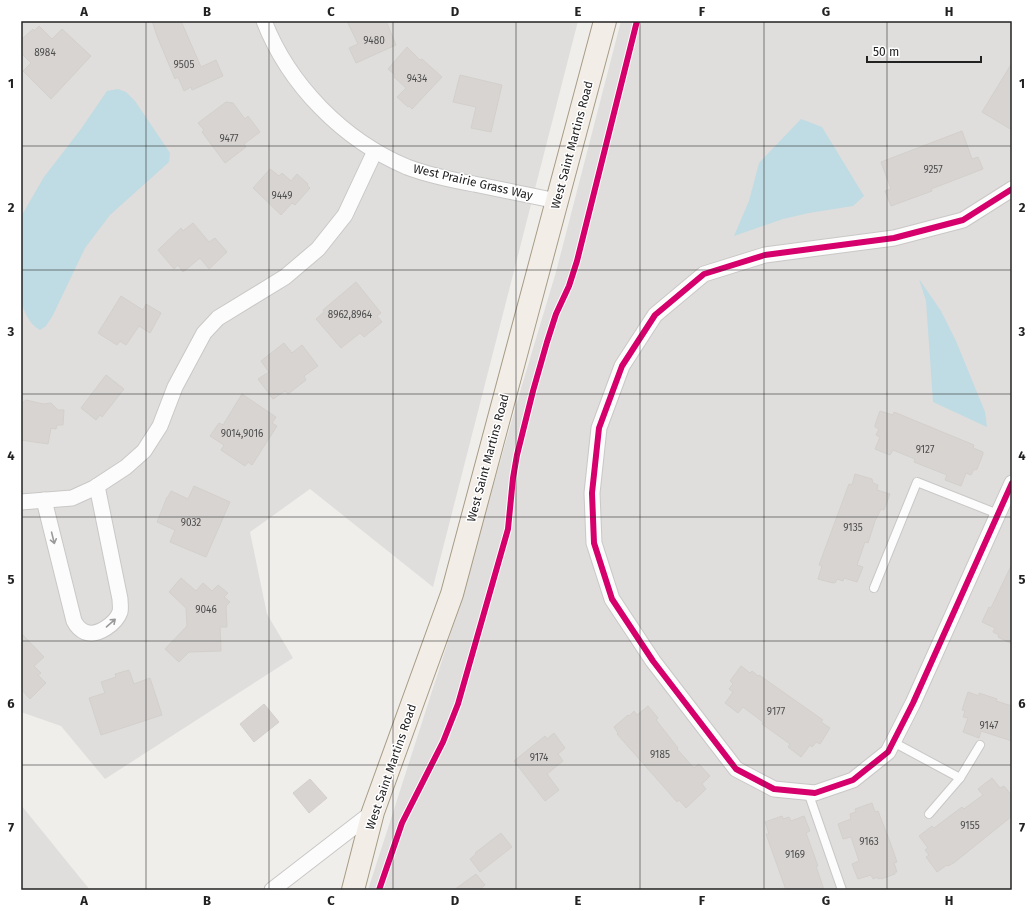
<svg xmlns="http://www.w3.org/2000/svg" width="1033" height="911" font-family="'Fira Sans',sans-serif">
	<style>
		.residential { fill: #dfdedc }
		.water { fill: #bfdbe3 }
		.building { fill: #d7d4d2; stroke: #d3d0cc }
		.lines { fill: none; stroke-linecap: round; stroke-linejoin: round }
		.lane-casing { stroke: #c9c8c7; stroke-width: 10 }
		.street-casing { stroke: #c9c8c7; stroke-width: 17 }
		.primary-casing { stroke: #a79c86; stroke-width: 24 }
		.lane { stroke: #fdfcfc; stroke-width: 8 }
		.street { stroke: #fdfcfc; stroke-width: 15 }
		.primary { stroke: #f3ede7; stroke-width: 22 }
		.cycleway-casing { stroke: #fff; stroke-width: 8 }
		.cycleway { stroke: #d6006c; stroke-width: 6 }
		.oneway { stroke: #9a9a9a }
		.grid { fill: none; stroke: #222; stroke-width: 1; stroke-opacity: 0.55 }
		.labels { text-anchor: middle; stroke-width: 3; stroke-linejoin: round; paint-order: stroke }
		.number-label { font-size: 10px; fill: #4f4e4e }
		.street-label { font-size: 12px; fill: #222; stroke: #fff }
		.neatline { fill: none; stroke: #222; stroke-width: 1.5 }
		.grid-label { font-size: 13px; text-anchor: middle; font-weight: bold; fill: #222 }
	</style>
	<rect width="100%" height="100%" fill="#f0eeeb"/>
	<!-- residential -->
	<g class="residential">
		<polygon points="21,21 578,21 433,587 310,489 250,532 267,614 293,658 105,779 61,726 21,712"/>
		<polygon points="621,21 1012,21 1012,890 368,890 454,623 520,392 556,272"/>
		<polygon points="21,805 90,890 21,890"/>
	</g>
	<!-- water -->
	<g class="water">
		<path d="M 118,89 L 126,92 L 135,101 L 170,153 L 169,162 L 110,215 L 85,248 L 53,315 L 46,326 L 40,330 C 29,324 24,312 21,300 L 21,219 L 22,215 L 44,177 L 81,129 L 107,91 Z"/>
		<polygon points="801,119 822,127 864,196 853,206 809,213 783,219 734,236 749,201 759,163"/>
		<polygon points="919,279 941,311 956,341 985,412 987,427 933,402 926,301"/>
	</g>
	<!-- building -->
	<g class="building">
		<polygon points="152,21 181,21 201,67 216,60 223,76 192,90 191,87 184,91 178,77 175,79 157,36"/>
		<polygon points="347,21 386,21 396,45 356,63 349,48 358,44"/>
		<polygon points="39,26 52,39 62,29 91,56 51,99 23,71 31,63 21,53 21,40 33,29 34,31"/>
		<polygon points="407,47 420,60 422,59 442,77 412,109 409,106 408,107 397,97 406,88 394,77 395,75 388,69"/>
		<polygon points="1012,63 1012,130 982,112"/>
		<polygon points="460,75 502,85 491,132 471,128 476,107 453,102"/>
		<polygon points="226,102 233,103 245,119 248,116 260,132 244,144 246,147 225,163 202,132 204,130 198,123"/>
		<polygon points="962,131 972,159 978,157 983,169 931,189 932,191 891,206 885,191 891,189 881,162"/>
		<polygon points="270,169 279,176 282,173 291,181 297,174 308,184 307,185 310,188 295,205 292,203 281,215 253,188"/>
		<polygon points="193,223 209,242 215,238 227,252 209,269 200,258 183,272 178,265 174,269 158,250 181,228 183,231"/>
		<polygon points="356,282 381,313 377,316 382,322 364,337 360,333 341,348 316,319 324,312 323,310"/>
		<polygon points="121,296 143,310 146,304 161,313 150,333 139,326 126,345 120,341 117,345 98,333"/>
		<polygon points="284,343 292,353 302,345 318,366 304,376 306,380 288,394 285,391 273,399 258,379 269,372 261,361"/>
		<polygon points="106,375 124,389 102,417 100,415 96,420 81,408"/>
		<polygon points="242,394 276,417 272,423 277,426 252,465 248,462 245,466 221,450 224,445 210,436 219,423 223,425"/>
		<polygon points="26,400 43,404 51,403 58,410 64,410 63,425 57,425 56,429 51,428 48,444 21,440 21,404"/>
		<polygon points="880,411 893,415 894,412 974,445 973,448 983,452 983,454 977,469 976,470 974,469 971,475 966,473 961,486 945,480 947,475 914,462 915,459 893,450 890,455 875,449 880,437 876,435 879,429 875,427 875,425"/>
		<polygon points="855,474 872,479 873,483 878,485 877,490 890,494 884,510 881,509 875,521 868,543 865,542 857,565 863,567 857,582 844,578 843,581 837,579 835,583 833,582 833,583 818,579 822,566 819,565 849,484 852,485"/>
		<polygon points="194,486 230,502 206,557 170,542 175,530 157,522 167,497 168,497 171,491 188,499"/>
		<polygon points="1012,564 1012,644 998,637 999,635 993,632 995,628 982,622 989,607 991,608"/>
		<polygon points="181,578 196,591 203,583 212,591 218,585 228,593 224,597 230,602 226,606 227,627 220,627 221,651 189,652 179,662 165,649 187,626 186,608 169,592"/>
		<polygon points="21,633 44,657 34,666 41,673 38,675 46,683 30,699 21,689"/>
		<polygon points="741,666 750,673 752,671 758,676 759,675 823,720 821,722 830,728 820,744 816,742 812,747 810,745 801,757 788,747 790,744 762,724 763,722 743,707 738,713 725,703 733,692 729,689 733,684 730,681"/>
		<polygon points="129,670 134,684 150,678 162,715 101,735 89,698 105,693 101,682 116,677 115,674"/>
		<polygon points="968,692 979,696 979,693 997,699 996,701 1012,706 1012,741 981,731 979,738 963,732 968,718 963,717 965,711 962,710"/>
		<polygon points="264,704 279,722 254,742 240,724"/>
		<polygon points="648,706 658,718 656,720 678,748 677,749 694,768 699,764 710,776 702,784 706,789 686,808 679,800 677,802 663,786 617,734 618,733 614,727 628,715 629,716 634,711 637,715"/>
		<polygon points="554,733 565,748 558,754 563,761 547,774 559,790 545,801 514,761 545,736 547,739"/>
		<polygon points="992,778 1000,788 1004,786 1012,796 1012,816 955,862 948,866 947,865 937,872 926,857 929,855 925,850 928,848 919,836 932,826 934,828 962,807 964,809 983,795 978,789"/>
		<polygon points="310,779 327,798 309,813 293,793"/>
		<polygon points="872,803 875,812 878,811 890,842 897,862 894,863 897,872 895,872 895,874 881,879 881,878 878,879 878,877 873,879 871,875 858,879 852,864 859,861 851,837 843,839 838,824 851,819 850,814 856,812 855,809"/>
		<polygon points="782,816 783,819 789,817 791,821 804,816 810,831 806,833 818,866 816,866 824,890 786,890 766,834 769,834 765,822"/>
		<polygon points="501,833 512,847 480,872 470,859 476,854 475,853"/>
		<polygon points="476,874 485,885 479,890 454,890"/>
	</g>
	<g class="lines">
		<defs>
			<g id="lane">
				<polyline points="874,588 917,482 998,514"/>
				<polyline points="893,742 960,778 980,745"/>
				<polyline points="808,792 842,890"/>
				<polyline points="929,814 960,778"/>
			</g>
			<g id="street">
				<path d="M 264,21 C 289,85 343,140 407,167 C 428,175 452,180 474,184 C 502,190 529,195 557,201"/>
				<polyline points="1012,189 963,220 894,238 765,255 704,274 655,315 622,366 599,428 592,493 594,543 612,599 653,661 736,769 774,789 815,793 853,780 888,752 913,703 1012,483"/>
				<path d="M 44,500 L 74,621 C 76,625 80,630 85,632 C 98,637 116,623 120,612 C 121,608 120,603 120,599 L 97,486"/>
				<polyline points="21,502 72,498 94,488 126,467 144,451 160,426 175,387 204,333 218,318 285,277 318,249 345,215 375,151"/>
				<polyline points="272,890 373,812"/>
			</g>
			<polyline id="primary" points="353,890 373,812 452,594 605,21"/>
		</defs>
		<!-- lane casing -->
		<use href="#lane" class="lane-casing"/>
		<!-- street casing -->
		<use href="#street" class="street-casing"/>
		<!-- primary casing -->
		<use href="#primary" class="primary-casing"/>
		<!-- lane -->
		<use href="#lane" class="lane"/>
		<!-- street -->
		<use href="#street" class="street"/>
		<!-- primary -->
		<use href="#primary" class="primary"/>
		<defs>
			<g id="cycleway">
				<polyline points="1012,189 963,220 894,238 765,255 704,274 655,315 622,366 599,428 592,493 594,543 612,599 653,661 736,769 774,789 815,793 853,780 888,752 913,703 1012,483"/>
				<polyline points="379,890 402,823 443,742 458,704 508,529 513,478 517,455 533,391 547,342 556,314 569,286 577,261 637,21"/>
			</g>
		</defs>
		<!-- cycleway casing -->
		<use href="#cycleway" class="cycleway-casing"/>
		<!-- cycleway -->
		<use href="#cycleway" class="cycleway"/>
	</g>
	<!-- one-way arrows -->
	<defs><path id="oneway-shaft" d="M-6 0H5M1.5-3L5.5 0L1.5 3" fill="none" stroke-width="1.6" stroke-linecap="round" stroke-linejoin="round"/></defs>
	<g class="oneway">
		<use href="#oneway-shaft" transform="translate(53 538) rotate(76)"/>
		<use href="#oneway-shaft" transform="translate(111 623) rotate(-41)"/>
	</g>
	<!-- grid -->
	<path class="grid" d="M 146,21 L 146,890M 269,21 L 269,890M 393,21 L 393,890M 516,21 L 516,890M 640,21 L 640,890M 764,21 L 764,890M 887,21 L 887,890M 21,146 L 1012,146M 21,270 L 1012,270M 21,394 L 1012,394M 21,517 L 1012,517M 21,641 L 1012,641M 21,765 L 1012,765"/>
	<g class="labels">
		<!-- number labels -->
		<g class="number-label">
			<text x="374" y="44">9480</text>
			<text x="45" y="56">8984</text>
			<text x="184" y="68">9505</text>
			<text x="417" y="82">9434</text>
			<text x="229" y="142">9477</text>
			<text x="933" y="173">9257</text>
			<text x="282" y="199">9449</text>
			<text x="350" y="318">8962,8964</text>
			<text x="242" y="437">9014,9016</text>
			<text x="925" y="453">9127</text>
			<text x="191" y="526">9032</text>
			<text x="853" y="531">9135</text>
			<text x="206" y="613">9046</text>
			<text x="776" y="715">9177</text>
			<text x="989" y="729">9147</text>
			<text x="660" y="758">9185</text>
			<text x="539" y="761">9174</text>
			<text x="970" y="829">9155</text>
			<text x="869" y="845">9163</text>
			<text x="795" y="858">9169</text>
		</g>
		<!-- street labels -->
		<g class="street-label">
			<text transform="translate(572 145) rotate(-75)" y="4">West Saint Martins Road</text>
			<text transform="translate(473 182) rotate(13)" y="4">West Prairie Grass Way</text>
			<text transform="translate(488 458) rotate(-75)" y="4">West Saint Martins Road</text>
			<text transform="translate(391 767) rotate(-71)" y="4">West Saint Martins Road</text>
		</g>
	</g>
	<!-- border -->
	<rect width="1033" height="911" fill="none" stroke="#ffffff" stroke-width="44"/>
	<!-- scale -->
	<path d="M867 56v6h114v-6" fill="none" stroke="#222222" stroke-width="2"/>
	<text x="873" y="56" font-size="12" fill="#222222" stroke="#ffffff" stroke-width="3" paint-order="stroke">50 m</text>
	<rect x="22" y="22" width="989" height="867" class="neatline"/>
	<g class="grid-label">
		<text x="84" y="16">A</text>
		<text x="207" y="16">B</text>
		<text x="331" y="16">C</text>
		<text x="455" y="16">D</text>
		<text x="578" y="16">E</text>
		<text x="702" y="16">F</text>
		<text x="826" y="16">G</text>
		<text x="949" y="16">H</text>
		<text x="11" y="88">1</text>
		<text x="1022" y="88">1</text>
		<text x="11" y="212">2</text>
		<text x="1022" y="212">2</text>
		<text x="11" y="336">3</text>
		<text x="1022" y="336">3</text>
		<text x="11" y="460">4</text>
		<text x="1022" y="460">4</text>
		<text x="11" y="584">5</text>
		<text x="1022" y="584">5</text>
		<text x="11" y="708">6</text>
		<text x="1022" y="708">6</text>
		<text x="11" y="832">7</text>
		<text x="1022" y="832">7</text>
		<text x="84" y="905">A</text>
		<text x="207" y="905">B</text>
		<text x="331" y="905">C</text>
		<text x="455" y="905">D</text>
		<text x="578" y="905">E</text>
		<text x="702" y="905">F</text>
		<text x="826" y="905">G</text>
		<text x="949" y="905">H</text>
	</g>
</svg>
